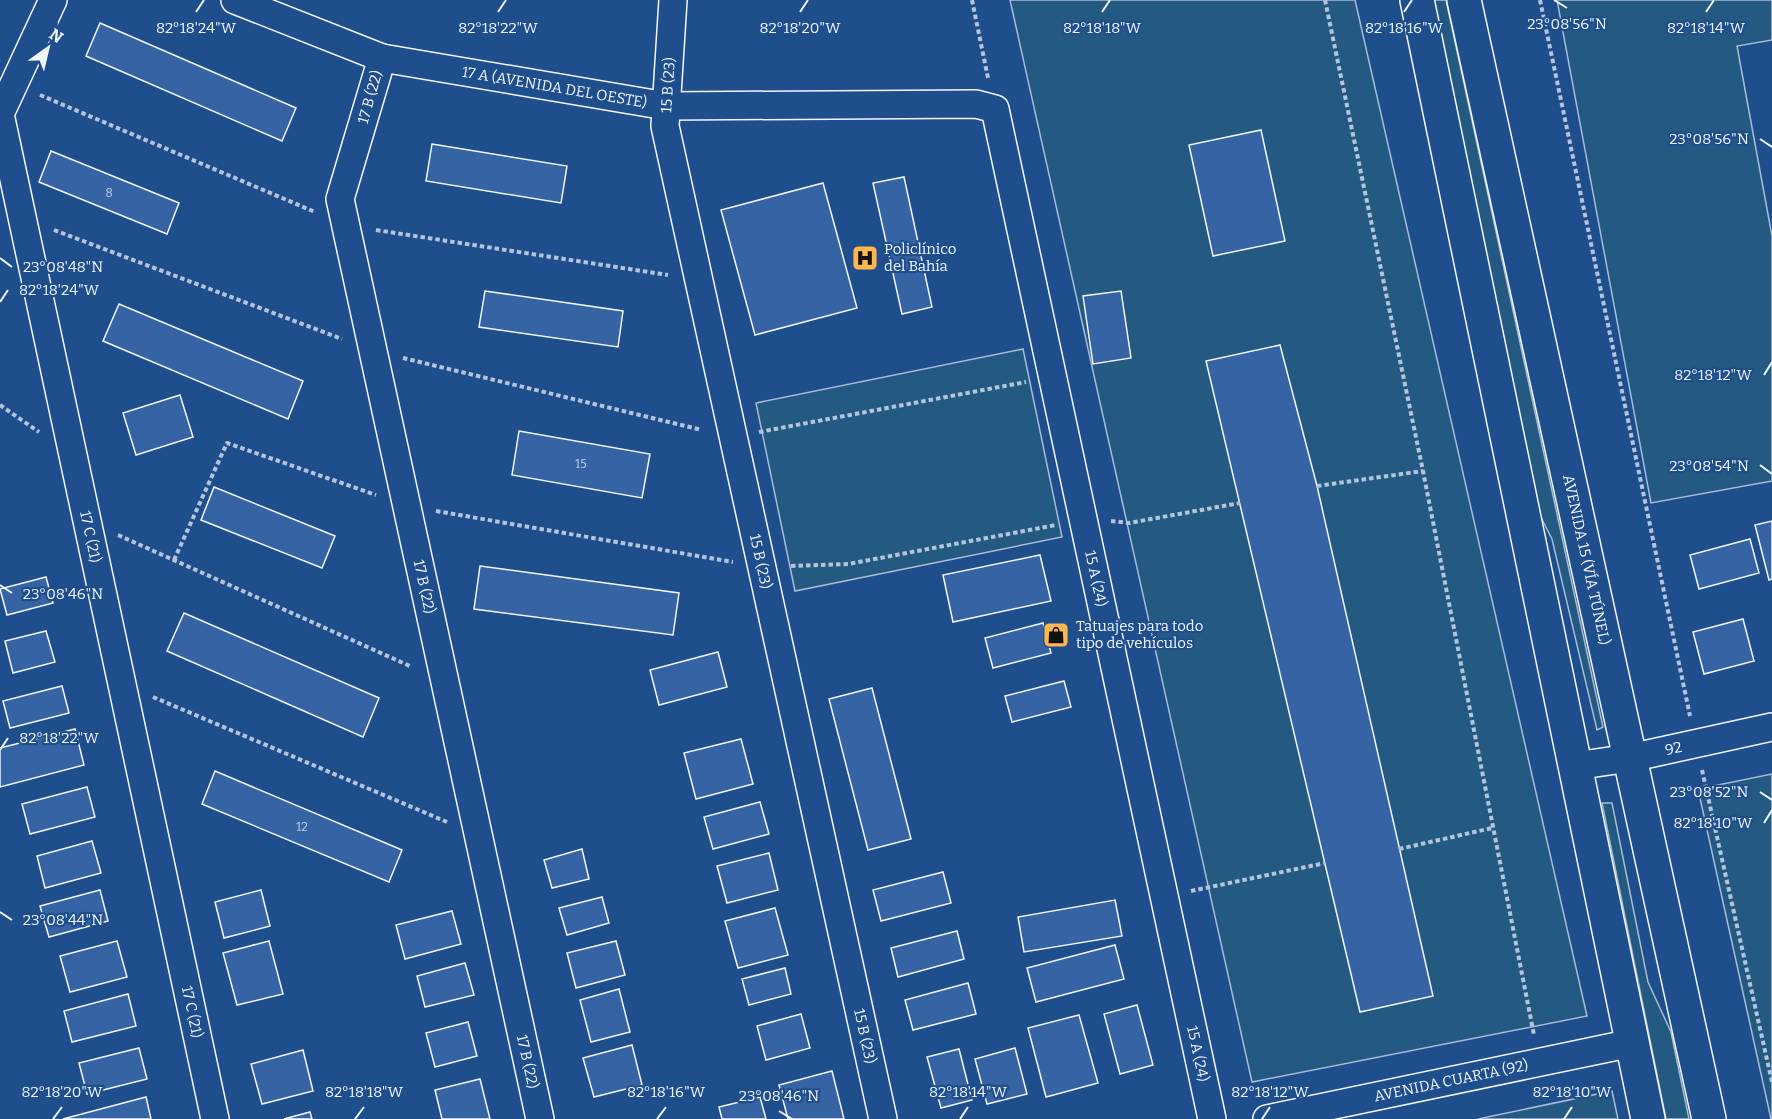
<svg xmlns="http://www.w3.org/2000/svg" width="1772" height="1119" font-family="Bitter,serif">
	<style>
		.green { fill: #245a82; stroke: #a8bbd7; stroke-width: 1.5 }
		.building { fill: #3563a3; stroke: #f2f6ff; stroke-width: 1.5 }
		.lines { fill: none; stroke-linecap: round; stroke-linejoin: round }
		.street-casing { stroke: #f2f6ff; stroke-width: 30 }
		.secondary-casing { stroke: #f2f6ff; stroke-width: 36 }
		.path { stroke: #b3c4dc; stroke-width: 4; stroke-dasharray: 4.5 3; stroke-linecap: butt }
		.street { stroke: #1f4e8c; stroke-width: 27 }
		.secondary { stroke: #1f4e8c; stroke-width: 33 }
		.ticks { fill: none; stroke: #f2f6ff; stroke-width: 2 }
		.labels { text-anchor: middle; stroke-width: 4.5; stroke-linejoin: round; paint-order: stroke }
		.number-label { font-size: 12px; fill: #c3d1e8 }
		.street-label { font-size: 15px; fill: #f2f6ff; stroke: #1f4e8c }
		.poi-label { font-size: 15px; fill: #f2f6ff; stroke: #1f4e8c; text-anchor: start }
		.ticks-label { font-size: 15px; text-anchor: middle; fill: #f2f6ff; stroke: #1f4e8c; stroke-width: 4.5; stroke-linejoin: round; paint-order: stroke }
	</style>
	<rect width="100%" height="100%" fill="#1f4e8c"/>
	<!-- green -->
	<g class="green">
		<polygon points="1010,0 1355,0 1587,1016 1252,1082"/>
		<polygon points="1429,0 1446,0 1603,727 1597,730 1552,539 1533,502"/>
		<polygon points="1557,0 1772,0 1772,40 1737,46 1772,236 1772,481 1651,503"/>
		<polygon points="1023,349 1062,537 795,591 756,403"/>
		<polygon points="1772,774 1772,1119 1771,1119 1698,789"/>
		<polygon points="1602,803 1612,803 1648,982 1671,1032 1689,1119 1666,1119"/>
		<polygon points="1612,1091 1618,1119 1478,1119"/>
	</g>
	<!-- building -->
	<g class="building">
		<polygon points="100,23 296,108 282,141 86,56"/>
		<polygon points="1261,130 1285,241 1213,256 1189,145"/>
		<polygon points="432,144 567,166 561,203 426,181"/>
		<polygon points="51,151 179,203 167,234 39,182"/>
		<polygon points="904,177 932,307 902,314 873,183"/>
		<polygon points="823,183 857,308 755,335 721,210"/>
		<polygon points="485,291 623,311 618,347 479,327"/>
		<polygon points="1121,291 1131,358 1093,364 1083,296"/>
		<polygon points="119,304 303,381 288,419 103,341"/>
		<polygon points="1280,345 1317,486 1433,996 1360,1012 1206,361"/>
		<polygon points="180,395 193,437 136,455 123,413"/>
		<polygon points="519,431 650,454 642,498 512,475"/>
		<polygon points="214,487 335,536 322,568 201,520"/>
		<polygon points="1772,521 1772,579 1769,580 1755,525"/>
		<polygon points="1750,539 1759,573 1699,589 1690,555"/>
		<polygon points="1040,555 1051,601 953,622 943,575"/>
		<polygon points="480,566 679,593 673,635 474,609"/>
		<polygon points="46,577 53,603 7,615 0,589"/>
		<polygon points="184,613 379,698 363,737 167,651"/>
		<polygon points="1743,619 1754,661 1704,674 1693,632"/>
		<polygon points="1043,623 1051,653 993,668 985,638"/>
		<polygon points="46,631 55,662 13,673 5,641"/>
		<polygon points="718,652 727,687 659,705 650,670"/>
		<polygon points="1064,681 1071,707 1012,722 1005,696"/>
		<polygon points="62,686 69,713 10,728 3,701"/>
		<polygon points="872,688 911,839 868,850 829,699"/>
		<polygon points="75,729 84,765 0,787 0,748"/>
		<polygon points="741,739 753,784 696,799 684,753"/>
		<polygon points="215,771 402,850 389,882 202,804"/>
		<polygon points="87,787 95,817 30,834 22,804"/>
		<polygon points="760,802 769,834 713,849 704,817"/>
		<polygon points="92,841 101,873 45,888 37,856"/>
		<polygon points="582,849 589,879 552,888 544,860"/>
		<polygon points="769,853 778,890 727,903 717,866"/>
		<polygon points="943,872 951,903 881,921 873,890"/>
		<polygon points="100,890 108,921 49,937 40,906"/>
		<polygon points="261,890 270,926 224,938 215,902"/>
		<polygon points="602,897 609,923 567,935 559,908"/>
		<polygon points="1115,900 1122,936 1024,952 1018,917"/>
		<polygon points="775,908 788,955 738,968 725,921"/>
		<polygon points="452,911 461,944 405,959 396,925"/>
		<polygon points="957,931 964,959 898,977 891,948"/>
		<polygon points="117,941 127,977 70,992 60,956"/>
		<polygon points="269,941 283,994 237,1005 223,953"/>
		<polygon points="616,941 625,975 576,988 567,953"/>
		<polygon points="1115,945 1124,979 1036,1002 1027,968"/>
		<polygon points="465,963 474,995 425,1007 417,976"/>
		<polygon points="785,968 791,994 749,1005 742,979"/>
		<polygon points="968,983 976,1014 913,1030 905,1000"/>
		<polygon points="619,989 630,1032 591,1042 580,1000"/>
		<polygon points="128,994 136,1026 72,1042 64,1011"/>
		<polygon points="1137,1005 1153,1065 1120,1074 1104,1014"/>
		<polygon points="801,1014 810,1048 766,1060 757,1026"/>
		<polygon points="1079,1015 1098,1083 1046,1097 1028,1028"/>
		<polygon points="468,1022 477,1056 435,1067 426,1033"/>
		<polygon points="632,1045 642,1085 594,1097 583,1058"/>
		<polygon points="139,1048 147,1079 87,1094 79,1063"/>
		<polygon points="1015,1048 1027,1094 987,1104 975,1059"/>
		<polygon points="959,1049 972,1100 941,1108 927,1057"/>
		<polygon points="303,1050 313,1091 262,1104 251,1064"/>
		<polygon points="832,1071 844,1119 788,1119 779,1085"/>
		<polygon points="480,1079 490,1119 442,1119 435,1090"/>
		<polygon points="146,1097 151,1119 63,1119"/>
		<polygon points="760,1097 766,1119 722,1119 719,1107"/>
		<polygon points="310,1112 312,1119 284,1119"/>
	</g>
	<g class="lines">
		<defs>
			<g id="street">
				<path id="s1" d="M 53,0 L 0,114 L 215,1119"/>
				<path id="s2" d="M 235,0 L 382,58 L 666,106 L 976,104 L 995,109 L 1212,1119"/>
				<path id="s3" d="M 673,0 L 665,126 L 883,1119"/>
				<path id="s4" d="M 382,58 L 340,199 L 540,1119"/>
				<path id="s5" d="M 1575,766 L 1630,758 L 1772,727"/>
				<path id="s6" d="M 1267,1119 L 1632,1043"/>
			</g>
			<g id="secondary">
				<polyline points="1417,0 1648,1119"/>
				<path id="s7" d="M 1464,0 L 1709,1119"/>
			</g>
		</defs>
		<!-- street casing -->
		<use href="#street" class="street-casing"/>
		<!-- secondary casing -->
		<use href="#secondary" class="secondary-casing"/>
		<!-- path -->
		<g class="path">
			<polyline points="972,0 988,78"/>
			<polyline points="1325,0 1423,471 1534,1035"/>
			<polyline points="1540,0 1690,716"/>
			<polyline points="40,95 315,212"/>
			<polyline points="54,230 342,339"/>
			<polyline points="376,230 668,275"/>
			<polyline points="403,358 702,430"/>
			<polyline points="0,405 39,432"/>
			<polyline points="759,432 1026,382"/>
			<polyline points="1317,486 1423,471"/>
			<polyline points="436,511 733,562"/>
			<polyline points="1111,521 1129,523 1240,503"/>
			<polyline points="118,535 412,667"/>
			<polyline points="174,560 227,443 376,495"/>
			<polyline points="791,566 848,564 1056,525"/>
			<polyline points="153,697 447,822"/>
			<polyline points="1702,770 1772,1082"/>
			<polyline points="1399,849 1492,828"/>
			<polyline points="1191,891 1325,863"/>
		</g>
		<!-- street -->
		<use href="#street" class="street"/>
		<!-- secondary -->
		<use href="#secondary" class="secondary"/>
	</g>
	<!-- ticks -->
	<path class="ticks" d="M 1554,0 L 1567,8M 196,12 L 204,0M 498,12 L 506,0M 800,12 L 808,0M 1102,12 L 1110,0M 1404,12 L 1412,0M 1706,12 L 1714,0M 1760,139 L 1772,147M 0,258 L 12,267M 0,302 L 8,290M 1764,375 L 1772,362M 1760,465 L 1772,474M 0,585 L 12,593M 0,750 L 8,738M 1760,792 L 1772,800M 1764,823 L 1772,810M 0,912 L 12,920M 779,1111 L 792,1119M 53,1119 L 62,1107M 355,1119 L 364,1107M 657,1119 L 666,1107M 960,1119 L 968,1107M 1262,1119 L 1270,1107M 1564,1119 L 1572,1107"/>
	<!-- icons -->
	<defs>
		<symbol id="hospital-square" viewBox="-11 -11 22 22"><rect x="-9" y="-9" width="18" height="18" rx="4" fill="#ffb74d" stroke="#1f4e8c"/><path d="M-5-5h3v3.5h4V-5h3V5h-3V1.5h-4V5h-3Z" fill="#111"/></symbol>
		<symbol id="shop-square" viewBox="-11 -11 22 22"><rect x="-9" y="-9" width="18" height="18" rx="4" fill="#ffb74d" stroke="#1f4e8c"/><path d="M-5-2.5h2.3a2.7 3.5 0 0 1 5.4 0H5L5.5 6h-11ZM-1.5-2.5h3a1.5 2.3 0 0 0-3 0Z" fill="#111"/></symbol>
	</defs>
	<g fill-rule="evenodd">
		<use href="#hospital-square" x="850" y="243" width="30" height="30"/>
		<use href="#shop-square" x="1041" y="620" width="30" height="30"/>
	</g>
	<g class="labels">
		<!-- number labels -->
		<g class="number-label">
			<text x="109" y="197">8</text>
			<text x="581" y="468">15</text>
			<text x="302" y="831">12</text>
		</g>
		<!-- street labels -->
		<g class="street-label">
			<text transform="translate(668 85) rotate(-86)" y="5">15 B (23)</text>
			<text dy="5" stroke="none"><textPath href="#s2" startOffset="333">17 A (AVENIDA DEL OESTE)</textPath></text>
			<text transform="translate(370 97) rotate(-74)" y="5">17 B (22)</text>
			<text dy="5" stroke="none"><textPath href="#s1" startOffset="558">17 C (21)</textPath></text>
			<text dy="5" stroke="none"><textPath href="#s7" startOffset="573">AVENIDA 15 (VÍA TÚNEL)</textPath></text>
			<text dy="5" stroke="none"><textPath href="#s3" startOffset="572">15 B (23)</textPath></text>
			<text dy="5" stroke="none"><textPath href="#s2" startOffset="1256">15 A (24)</textPath></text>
			<text dy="5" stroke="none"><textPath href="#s4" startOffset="544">17 B (22)</textPath></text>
			<text dy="5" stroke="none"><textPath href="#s5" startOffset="100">92</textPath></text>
			<text dy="5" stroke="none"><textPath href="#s1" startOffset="1044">17 C (21)</textPath></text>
			<text dy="5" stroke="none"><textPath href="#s3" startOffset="1058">15 B (23)</textPath></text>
			<text dy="5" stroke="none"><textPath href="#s2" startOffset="1742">15 A (24)</textPath></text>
			<text dy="5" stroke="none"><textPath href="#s4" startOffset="1030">17 B (22)</textPath></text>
			<text dy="5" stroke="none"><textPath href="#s6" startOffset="188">AVENIDA CUARTA (92)</textPath></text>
		</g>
		<!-- poi labels -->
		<g class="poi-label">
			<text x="884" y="254">Policlínico<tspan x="884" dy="17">del Bahía</tspan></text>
			<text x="1076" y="631">Tatuajes para todo<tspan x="1076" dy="17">tipo de vehículos</tspan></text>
		</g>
	</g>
	<g class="ticks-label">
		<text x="1567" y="29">23°08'56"N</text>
		<text x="196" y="33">82°18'24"W</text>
		<text x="498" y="33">82°18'22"W</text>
		<text x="800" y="33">82°18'20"W</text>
		<text x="1102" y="33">82°18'18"W</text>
		<text x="1706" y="33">82°18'14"W</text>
		<text x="1404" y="33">82°18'16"W</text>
		<text x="1709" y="144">23°08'56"N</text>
		<text x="63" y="272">23°08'48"N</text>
		<text x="59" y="295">82°18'24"W</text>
		<text x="1713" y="380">82°18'12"W</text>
		<text x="1709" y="471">23°08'54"N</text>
		<text x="63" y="599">23°08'46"N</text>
		<text x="59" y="743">82°18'22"W</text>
		<text x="1709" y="797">23°08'52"N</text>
		<text x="1713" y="828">82°18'10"W</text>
		<text x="63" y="925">23°08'44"N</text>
		<text x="62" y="1097">82°18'20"W</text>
		<text x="364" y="1097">82°18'18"W</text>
		<text x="666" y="1097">82°18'16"W</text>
		<text x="968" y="1097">82°18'14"W</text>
		<text x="1270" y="1097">82°18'12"W</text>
		<text x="1572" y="1097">82°18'10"W</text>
		<text x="779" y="1101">23°08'46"N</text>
	</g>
	<!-- north arrow -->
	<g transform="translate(48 48) rotate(34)" stroke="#1f4e8c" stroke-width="4.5" paint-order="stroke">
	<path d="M0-4.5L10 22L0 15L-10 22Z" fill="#f2f6ff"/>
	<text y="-9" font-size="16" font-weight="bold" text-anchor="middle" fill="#f2f6ff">N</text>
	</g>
</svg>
